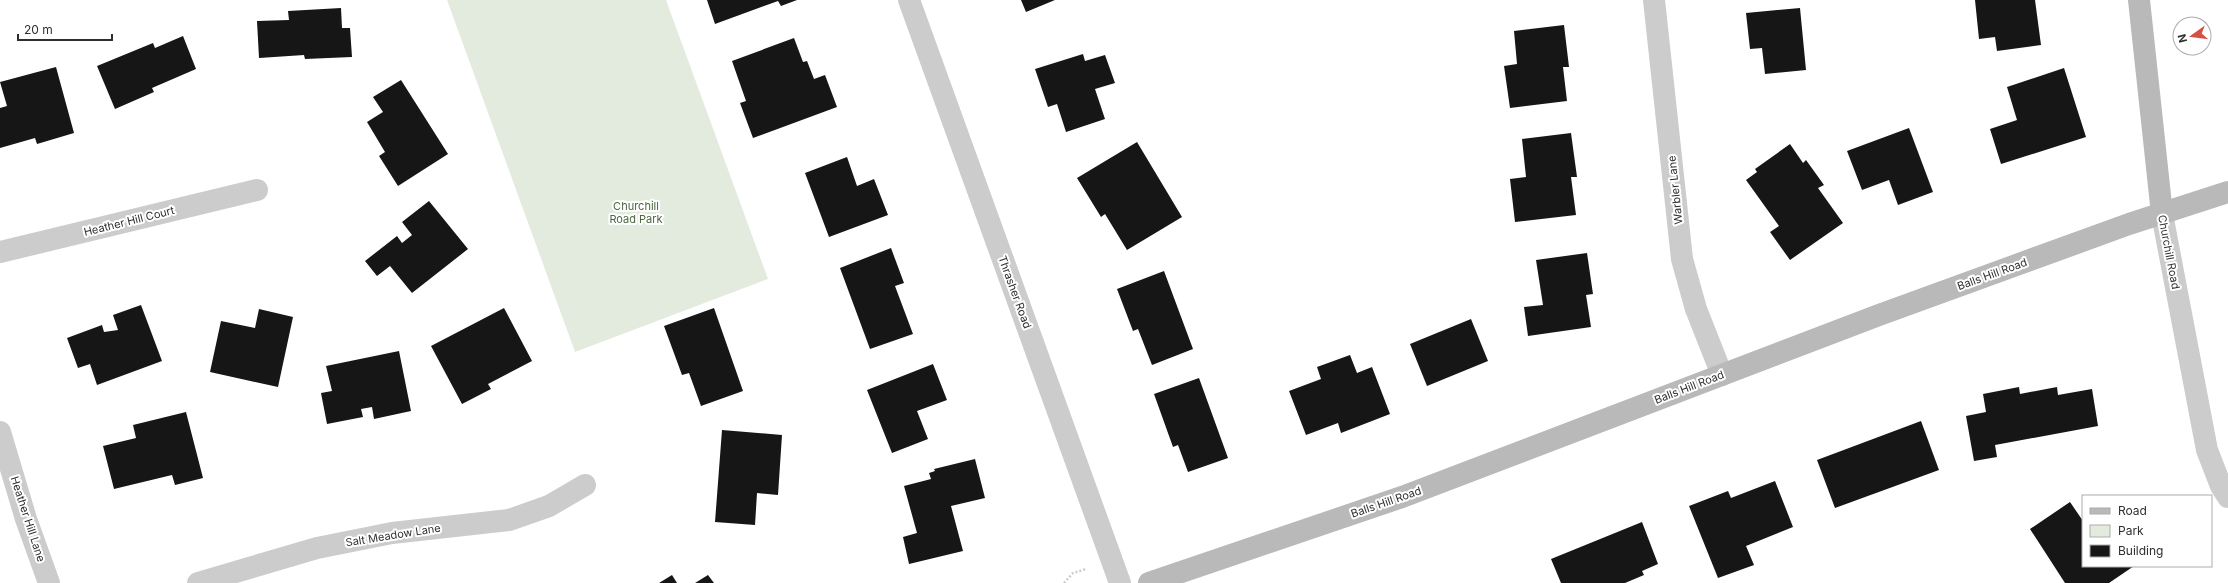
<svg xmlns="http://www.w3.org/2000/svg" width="2228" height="583" font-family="Inter,sans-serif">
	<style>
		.green { fill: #e3ebde }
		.building { fill: #161616 }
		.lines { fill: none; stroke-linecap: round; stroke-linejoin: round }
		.path { stroke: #ccc; stroke-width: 2.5; stroke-dasharray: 2 2; stroke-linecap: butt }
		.street { stroke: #ccc; stroke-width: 22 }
		.secondary { stroke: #b9b9b9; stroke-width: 22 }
		.labels { text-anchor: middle; stroke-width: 4; stroke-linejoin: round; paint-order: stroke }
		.street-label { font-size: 11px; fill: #2f2f2f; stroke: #fff }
		.park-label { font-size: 11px; fill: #4c6740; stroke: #fff }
	</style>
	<rect width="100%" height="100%" fill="#fff"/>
	<!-- green -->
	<polygon class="green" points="447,0 666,0 768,279 575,352"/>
	<!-- building -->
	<g class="building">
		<polygon points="707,0 797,0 781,6 778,1 715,24"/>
		<polygon points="1021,0 1055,0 1026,12"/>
		<polygon points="1975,0 2035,0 2041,45 1997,51 1995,37 1979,39"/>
		<polygon points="341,8 342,28 350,28 352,57 305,59 304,55 259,58 257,21 289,20 288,11"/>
		<polygon points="1800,8 1806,70 1765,74 1762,48 1750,49 1746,13"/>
		<polygon points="1564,25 1569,67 1563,67 1567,101 1510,108 1504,66 1517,64 1514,31"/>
		<polygon points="183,36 196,69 152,88 154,92 115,109 97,66 153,43 155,48"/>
		<polygon points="794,38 803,62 807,61 814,79 825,75 837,107 753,138 740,103 746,101 732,61"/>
		<polygon points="1083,54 1085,61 1105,55 1115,83 1095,89 1105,119 1066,132 1057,104 1048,107 1035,69"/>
		<polygon points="56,67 74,133 37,144 35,138 0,148 0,108 7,106 0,82"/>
		<polygon points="2064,68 2086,137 2001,164 1990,129 2017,120 2007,87"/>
		<polygon points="401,80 448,154 398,186 379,156 385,152 367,122 383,112 373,97"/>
		<polygon points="1909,128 1933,192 1898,205 1889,180 1862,190 1847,151"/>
		<polygon points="1571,133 1577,177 1571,177 1576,215 1515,222 1510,179 1526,177 1522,139"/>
		<polygon points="1137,142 1182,217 1127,250 1105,214 1101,217 1077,178"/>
		<polygon points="1790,144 1803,163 1806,160 1824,185 1818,188 1843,223 1790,260 1770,232 1779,226 1746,180 1757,172 1755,169"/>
		<polygon points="847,157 857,186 874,179 888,215 829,237 805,173"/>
		<polygon points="429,201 468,249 412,293 390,266 377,276 365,261 397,236 402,243 412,235 402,222"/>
		<polygon points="891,248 904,283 895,286 913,334 870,349 840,268"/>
		<polygon points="1587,253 1593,294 1586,295 1591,327 1528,336 1524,307 1543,305 1536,260"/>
		<polygon points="1164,271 1193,349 1152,365 1138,329 1133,331 1117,289"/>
		<polygon points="141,305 162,361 97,385 90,364 78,368 67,338 102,325 104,332 118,330 113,315"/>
		<polygon points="504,308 532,361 488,384 491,389 462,404 431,346"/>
		<polygon points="714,308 743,391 701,406 689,373 682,375 664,326"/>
		<polygon points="259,309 293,317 278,387 210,372 221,321 255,328"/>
		<polygon points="1471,319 1488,361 1427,386 1410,344"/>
		<polygon points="399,351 411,411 374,419 372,407 361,409 363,417 327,424 321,393 332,391 326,366"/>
		<polygon points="1350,355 1357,373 1372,367 1390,414 1341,433 1338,423 1306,435 1289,391 1321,379 1317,367"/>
		<polygon points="933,364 947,400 917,411 928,439 892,453 867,390"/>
		<polygon points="1199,378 1228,458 1188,472 1178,445 1173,447 1154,394"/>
		<polygon points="2019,387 2020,394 2057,387 2058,395 2092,389 2098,426 1995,445 1997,457 1974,461 1966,416 1986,412 1983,394"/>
		<polygon points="186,412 203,478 175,485 172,475 114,489 103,446 136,438 133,425"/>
		<polygon points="1921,421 1939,470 1835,508 1817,460"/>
		<polygon points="722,430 782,435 778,495 757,493 755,525 715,522"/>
		<polygon points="975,459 985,498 951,506 963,551 909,564 903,537 917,533 904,486 931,479 929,473 935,471 934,469"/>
		<polygon points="1775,481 1793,527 1746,546 1754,565 1718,578 1689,506 1728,491 1731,498"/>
		<polygon points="2070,502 2083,521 2083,566 2134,566 2109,583 2065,583 2030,529"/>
		<polygon points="1642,522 1658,564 1642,571 1644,575 1625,583 1561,583 1551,559"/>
		<polygon points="672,575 677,583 659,583"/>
		<polygon points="708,575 714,583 695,583"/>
	</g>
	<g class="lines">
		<!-- path -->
		<polyline class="path" points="1064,583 1073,573 1086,569"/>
		<!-- street -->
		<g class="street">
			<polyline points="909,0 1120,583"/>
			<polyline points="1654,0 1682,259 1696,309 1722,375"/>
			<polyline points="2162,214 2207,450 2221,486 2228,497"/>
			<polyline points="0,252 257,190"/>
			<polyline points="0,432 26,519 49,583"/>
			<polyline points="198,583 317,548 392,533 509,520 549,506 585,485"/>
		</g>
		<!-- secondary -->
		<g class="secondary">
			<polyline points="2139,0 2162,214"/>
			<polyline points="1149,583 1402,497 1879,315 2129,224 2228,192"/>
		</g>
	</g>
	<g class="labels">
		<!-- street labels -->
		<g class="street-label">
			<text transform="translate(1675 190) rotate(-96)" y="4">Warbler Lane</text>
			<text transform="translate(129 221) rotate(-14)" y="4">Heather Hill Court</text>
			<text transform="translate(2169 252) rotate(79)" y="4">Churchill Road</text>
			<text transform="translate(1992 274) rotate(-20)" y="4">Balls Hill Road</text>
			<text transform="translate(1015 292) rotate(70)" y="4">Thrasher Road</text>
			<text transform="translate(1689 387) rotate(-21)" y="4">Balls Hill Road</text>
			<text transform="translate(1386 502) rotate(-19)" y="4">Balls Hill Road</text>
			<text transform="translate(28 519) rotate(72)" y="4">Heather Hill Lane</text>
			<text transform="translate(393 535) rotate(-9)" y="4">Salt Meadow Lane</text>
		</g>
		<!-- park labels -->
		<g class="park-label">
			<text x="636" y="210">Churchill<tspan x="636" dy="13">Road Park</tspan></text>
		</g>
	</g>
	<!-- legend -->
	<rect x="2082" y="495" width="130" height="72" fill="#ffffff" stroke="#acacac"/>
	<rect x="2090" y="508" width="20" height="6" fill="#b9b9b9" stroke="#acacac"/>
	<text x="2118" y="515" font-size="12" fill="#2f2f2f">Road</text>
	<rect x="2090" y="525" width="20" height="12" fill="#e3ebde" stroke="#acacac"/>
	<text x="2118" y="535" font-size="12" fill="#2f2f2f">Park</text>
	<rect x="2090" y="545" width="20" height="12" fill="#161616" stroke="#acacac"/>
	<text x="2118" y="555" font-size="12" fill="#2f2f2f">Building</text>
	<!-- north arrow -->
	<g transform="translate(2192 36) rotate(256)"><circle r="19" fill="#ffffff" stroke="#acacac"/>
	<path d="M0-3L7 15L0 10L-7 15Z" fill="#d64f42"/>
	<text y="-6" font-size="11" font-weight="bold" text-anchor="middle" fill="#2f2f2f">N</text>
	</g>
	<!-- scale -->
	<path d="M18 34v6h94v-6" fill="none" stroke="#2f2f2f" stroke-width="2"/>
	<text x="24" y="34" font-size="12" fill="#2f2f2f" stroke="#ffffff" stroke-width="3" paint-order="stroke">20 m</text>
</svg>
